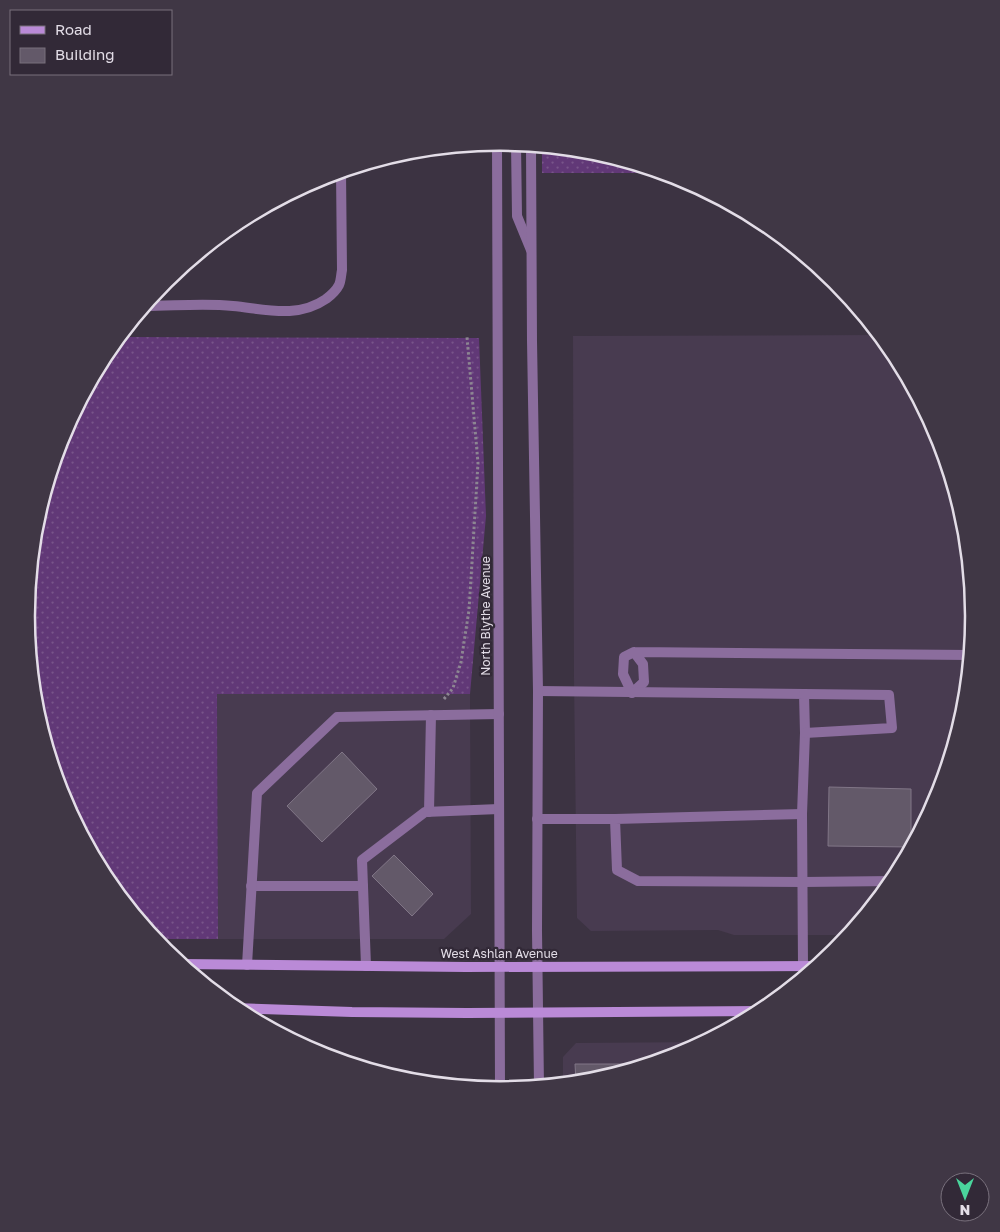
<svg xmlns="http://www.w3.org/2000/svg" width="1000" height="1232" font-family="'Golos Text',sans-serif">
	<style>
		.built { fill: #483b50 }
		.grass { fill: url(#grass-dots) }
		.building { fill: #635969; stroke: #817687 }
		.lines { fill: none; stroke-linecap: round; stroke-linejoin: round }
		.path { stroke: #8d8692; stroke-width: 3; stroke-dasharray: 2.5 2.5; stroke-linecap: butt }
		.service { stroke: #8b6d9d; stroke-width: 10 }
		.minor { stroke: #8b6d9d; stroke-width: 10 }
		.tertiary { stroke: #8b6d9d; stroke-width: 10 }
		.secondary { stroke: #ba8ad7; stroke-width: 10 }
		.labels { text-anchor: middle; stroke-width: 4.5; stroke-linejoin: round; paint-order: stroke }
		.street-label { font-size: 12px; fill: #e3dde7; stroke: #322937 }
		.rim { fill: none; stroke: #e3dde7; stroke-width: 2.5 }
	</style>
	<defs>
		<pattern id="grass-dots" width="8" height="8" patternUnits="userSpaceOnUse" patternTransform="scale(1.25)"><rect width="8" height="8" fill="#613877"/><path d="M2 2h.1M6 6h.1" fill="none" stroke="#78548a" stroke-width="1.8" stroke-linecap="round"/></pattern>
	</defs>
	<rect width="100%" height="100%" fill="#3c3342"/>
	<!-- built -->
	<g class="built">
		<polygon points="879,335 894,353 938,435 965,524 974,616 965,709 938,798 894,879 848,935 734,935 718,930 591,931 577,918 574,678 573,336"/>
		<polygon points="217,694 470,694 471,914 444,939 218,939"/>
		<polygon points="704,1042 681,1054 592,1081 563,1084 563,1057 576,1043"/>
	</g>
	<!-- grass -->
	<g class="grass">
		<polygon points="542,146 593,151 663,173 542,173"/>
		<polygon points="119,337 479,338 486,516 470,694 217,694 218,939 155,939 106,879 62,797 35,708 26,616 35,523 62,434 106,353"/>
	</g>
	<!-- building -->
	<g class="building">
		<polygon points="342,752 377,789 322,842 287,806"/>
		<polygon points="829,787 911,789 911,847 828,846"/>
		<polygon points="394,855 433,894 412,916 372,876"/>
		<polygon points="575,1064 648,1064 592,1081 576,1082"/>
	</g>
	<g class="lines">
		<!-- path -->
		<polyline class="path" points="444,699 453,688 461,662 469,610 472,562 478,463 467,337"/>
		<!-- service -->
		<g class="service">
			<polyline points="634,652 643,664 644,682 632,693 623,674 624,657 634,652 970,655"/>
			<polyline points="538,691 804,694 805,733 802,814 803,966"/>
			<polyline points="804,694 889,695 892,728 805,733"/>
			<polyline points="429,812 431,715"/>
			<polyline points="802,814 615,819 617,870 638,881 803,882 893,881"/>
			<polyline points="537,819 615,819"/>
			<polyline points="251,886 363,886"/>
			<polyline points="247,965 257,793 337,717 499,714"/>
			<polyline points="366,966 362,860 425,812 499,809"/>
		</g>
		<!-- minor -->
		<g class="minor">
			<polyline points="516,144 517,216 531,250"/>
			<path d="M 145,306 C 174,306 204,303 233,306 C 265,309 297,319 326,299 C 330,296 336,291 339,285 C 341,281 341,275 342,270 L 341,171"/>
		</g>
		<!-- tertiary -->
		<g class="tertiary">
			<polyline points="497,143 500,1090"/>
			<polyline points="531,145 532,341 538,691 537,931 539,1086"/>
		</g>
		<!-- secondary -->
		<g class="secondary">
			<polyline points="181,964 466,967 817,966"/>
			<polyline points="234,1008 352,1012 467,1013 762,1011"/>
		</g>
	</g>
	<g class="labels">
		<!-- street labels -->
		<g class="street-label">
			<text transform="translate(486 616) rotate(-90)" y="4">North Blythe Avenue</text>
			<text x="499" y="958">West Ashlan Avenue</text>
		</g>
	</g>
	<!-- crop -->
	<path d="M0 0H1000V1232H0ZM35 616a465 465 0 1 1 930 0a465 465 0 1 1-930 0Z" fill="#403745" fill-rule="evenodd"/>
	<path class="rim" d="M35 616a465 465 0 1 1 930 0a465 465 0 1 1-930 0Z"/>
	<!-- legend -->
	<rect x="10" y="10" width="162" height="65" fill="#322937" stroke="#79717d"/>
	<rect x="20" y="26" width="25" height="8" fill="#ba8ad7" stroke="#79717d"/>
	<text x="55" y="35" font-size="15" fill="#e3dde7">Road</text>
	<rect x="20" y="48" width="25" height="15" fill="#635969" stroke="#79717d"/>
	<text x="55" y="60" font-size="15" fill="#e3dde7">Building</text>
	<!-- north arrow -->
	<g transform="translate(965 1197) rotate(180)"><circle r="24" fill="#322937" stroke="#79717d"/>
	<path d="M0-4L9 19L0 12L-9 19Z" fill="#4ad49c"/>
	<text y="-8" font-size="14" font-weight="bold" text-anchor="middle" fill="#e3dde7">N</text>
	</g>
</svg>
